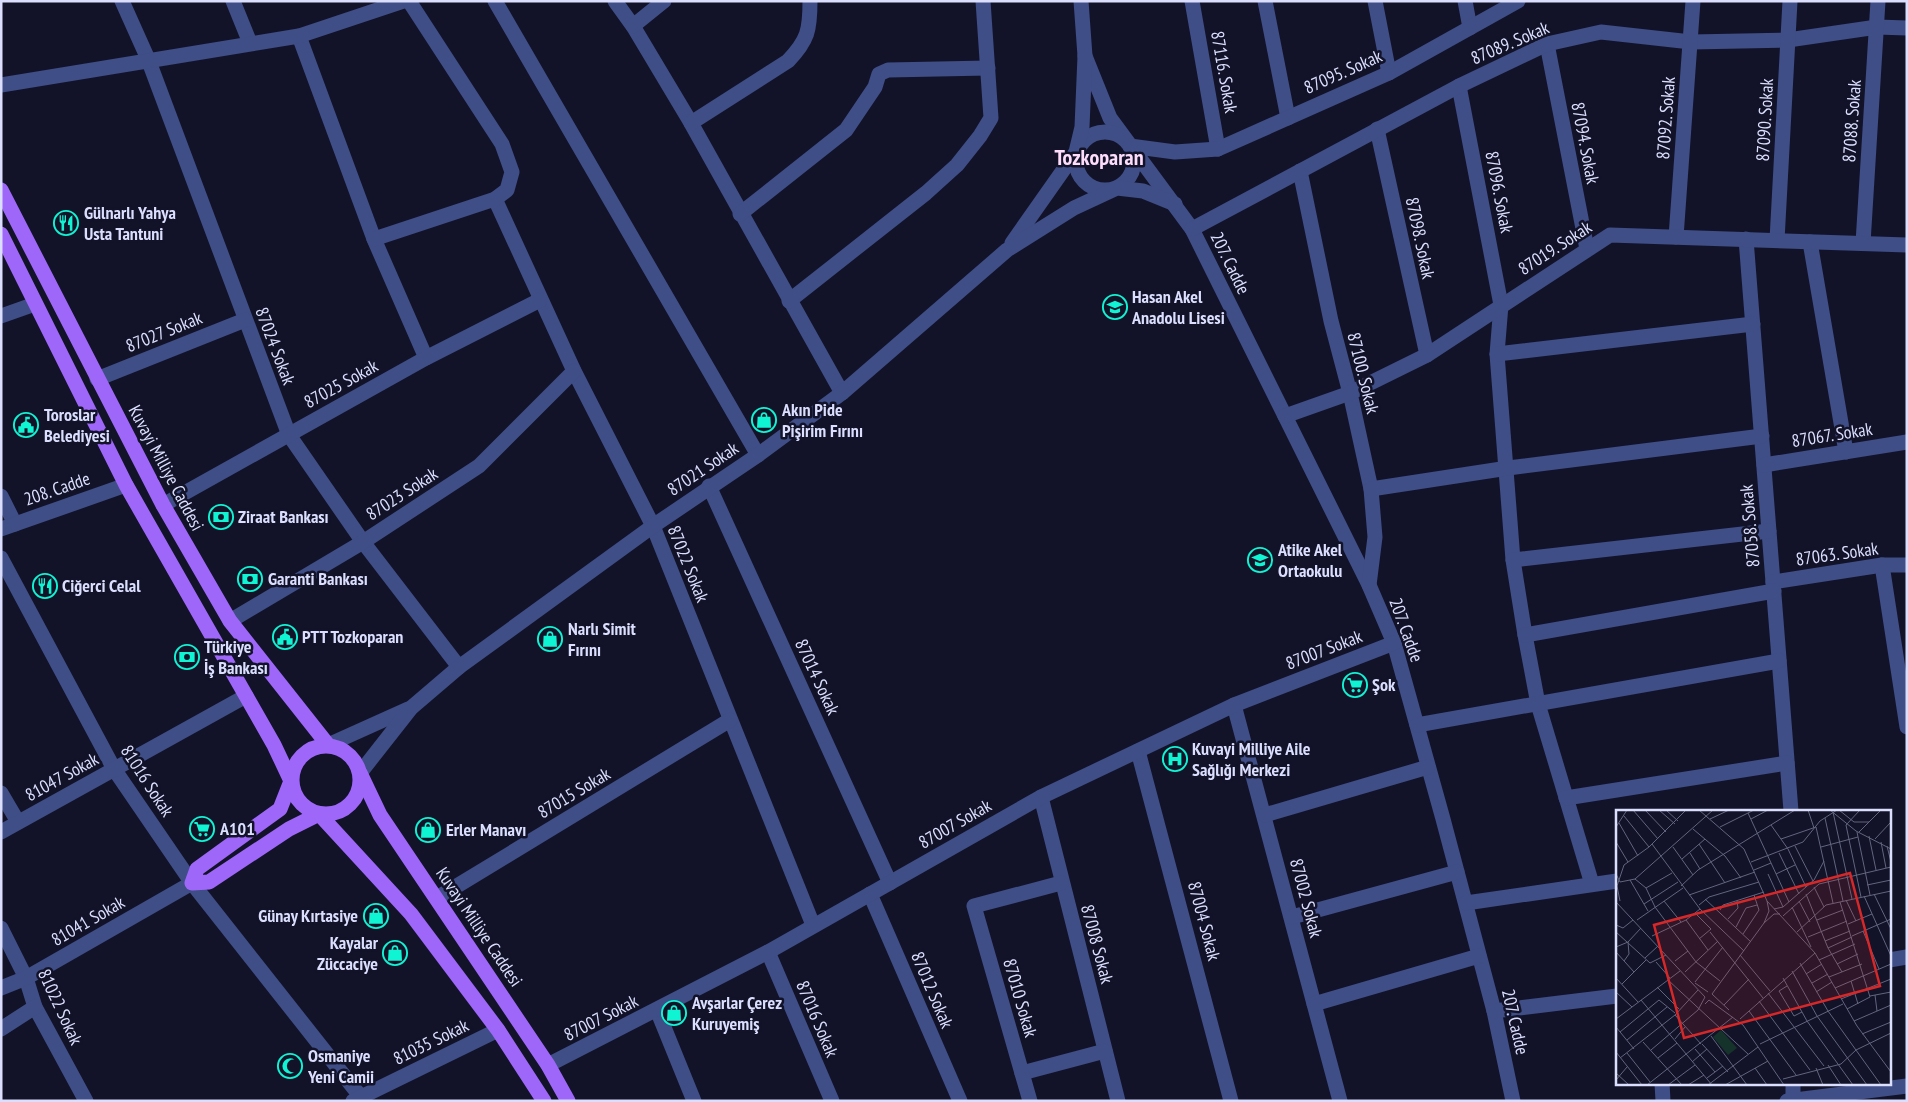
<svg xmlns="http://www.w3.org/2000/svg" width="1908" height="1102" font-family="'PT Sans Narrow',sans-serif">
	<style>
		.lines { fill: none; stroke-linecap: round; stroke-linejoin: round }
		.minor { stroke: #3f4e86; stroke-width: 15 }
		.major { stroke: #9e67f9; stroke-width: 15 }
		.labels { text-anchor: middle; stroke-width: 5; stroke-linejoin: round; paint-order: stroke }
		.street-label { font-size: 18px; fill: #dbdffd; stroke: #121329 }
		.poi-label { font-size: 18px; font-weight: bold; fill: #dbdffd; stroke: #121329; text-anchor: start }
		.district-label { font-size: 22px; font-weight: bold; fill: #feddfa; stroke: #121329 }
		.inset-road { fill: none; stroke: #62657e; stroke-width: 1 }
		.view { fill: #d62828; fill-opacity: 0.15; stroke: #d62828; stroke-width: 2.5 }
		.inset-edge { fill: none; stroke: #dbdffd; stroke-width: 2.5 }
	</style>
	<rect width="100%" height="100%" fill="#121329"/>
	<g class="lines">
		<!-- minor -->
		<g class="minor">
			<polyline points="122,1 148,59 289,435 363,542 459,667"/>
			<polyline points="233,1 250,43"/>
			<polyline points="495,1 758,455"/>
			<polyline points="615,1 633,26 691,123 842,393"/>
			<polyline points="1192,1 1218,149"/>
			<polyline points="1265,1 1288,118"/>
			<polyline points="1375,1 1389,73"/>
			<polyline points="1465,1 1470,28"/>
			<polyline points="633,26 664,1"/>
			<polyline points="299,36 374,239 426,358"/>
			<polyline points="1547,44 1587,249"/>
			<polyline points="1085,56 1110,118 1192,229 1369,585 1394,643 1443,819 1494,1011 1513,1101"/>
			<polyline points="1,85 299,36 404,1"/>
			<polyline points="1459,86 1501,305 1497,354 1513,560 1525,635 1538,704 1592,884"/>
			<path d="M 691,123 L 788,61 C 808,40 810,30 810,1"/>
			<polyline points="1377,129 1427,355"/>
			<circle cx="1105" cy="161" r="29"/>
			<polyline points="1130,146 1175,152 1218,149 1389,73 1518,1"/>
			<polyline points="1300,171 1331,321 1350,393 1371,489 1375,537 1369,585"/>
			<polyline points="495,199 574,371 653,526 813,925"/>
			<polyline points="740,214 846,130 875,87 879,74 888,70 988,68"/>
			<polyline points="1192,229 1459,86 1547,44 1601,32 1691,42 1788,40 1877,27 1907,28"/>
			<polyline points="1676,237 1693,1"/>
			<polyline points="374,239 495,199 507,190 512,172 502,144 409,1"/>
			<polyline points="1746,239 1791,811"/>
			<polyline points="1777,240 1790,1"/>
			<polyline points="1810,242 1846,452"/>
			<polyline points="1012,243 1076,152 1082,127 1085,56 1081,1"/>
			<polyline points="1863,243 1878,1"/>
			<polyline points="789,301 926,193 957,165 980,136 991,118 983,1"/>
			<polyline points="1,316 35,304"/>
			<polyline points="1497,354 1753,324"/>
			<polyline points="97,379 245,320"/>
			<polyline points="1285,416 1350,393 1427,355 1610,235 1907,245"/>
			<polyline points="1764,465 1907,442"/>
			<polyline points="709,486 890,883"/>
			<polyline points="1371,489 1508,468 1762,436"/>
			<polyline points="1,496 15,524"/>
			<polyline points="163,505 426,358 540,300"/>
			<polyline points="1,529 126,485"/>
			<polyline points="1,558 114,769 192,883 364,1101"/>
			<polyline points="1513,560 1769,531"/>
			<polyline points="1882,565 1907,727"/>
			<polyline points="1773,582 1882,565 1907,565"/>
			<polyline points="230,621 363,542 479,466 574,371"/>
			<polyline points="1525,635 1774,591"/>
			<polyline points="1234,705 1340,1101"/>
			<polyline points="1417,725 1779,661"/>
			<polyline points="328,745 408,709"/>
			<polyline points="1138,751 1231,1101"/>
			<polyline points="360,773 411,708 459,667 653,526 758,455 842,393 1007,250 1074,208 1117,188 1143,191 1175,204"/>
			<polyline points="1,793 18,822"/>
			<polyline points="1041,797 1118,1101"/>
			<polyline points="1566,798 1787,763"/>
			<polyline points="1265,815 1428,767"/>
			<polyline points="1,832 246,696"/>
			<polyline points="870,894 960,1101"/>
			<polyline points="437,898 730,720"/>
			<polyline points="1466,903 1617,881"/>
			<polyline points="1292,917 1457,872"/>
			<polyline points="1,928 26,978 35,1007 86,1101"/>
			<polyline points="768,952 832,1101"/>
			<polyline points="1889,960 1907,957"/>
			<polyline points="1,988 26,978 192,883"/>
			<polyline points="1314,1004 1479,956"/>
			<polyline points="657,1010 694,1101"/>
			<polyline points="1494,1011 1617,996"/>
			<polyline points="1,1029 35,1007"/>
			<polyline points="548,1065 768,952 1041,797 1234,705 1394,643"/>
			<polyline points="1022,1073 1105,1051"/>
			<polyline points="1662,1083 1663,1101"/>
			<polyline points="353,1101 498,1030"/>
			<polyline points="1030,1101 974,906 1061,883"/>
			<polyline points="1787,1101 1907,1086"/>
			<polyline points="1793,1101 1793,1083"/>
		</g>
		<!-- major -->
		<g class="major">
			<polyline points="1,190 163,505 230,621 328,745"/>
			<polyline points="1,234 126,485 274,745 291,781 280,809 197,869 192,883 209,882 289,829 319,814 411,914 498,1030 544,1101"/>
			<circle cx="326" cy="780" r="34"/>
			<polyline points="360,773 380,815 548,1065 568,1101"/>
		</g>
	</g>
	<!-- icons -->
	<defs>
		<symbol id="restaurant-ring" viewBox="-11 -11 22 22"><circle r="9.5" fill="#121329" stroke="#0ff5d3" stroke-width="1.5"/><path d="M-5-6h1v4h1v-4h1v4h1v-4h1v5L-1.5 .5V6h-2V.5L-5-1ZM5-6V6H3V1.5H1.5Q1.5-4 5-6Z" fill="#0ff5d3"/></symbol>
		<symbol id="school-ring" viewBox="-11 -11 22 22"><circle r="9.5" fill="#121329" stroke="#0ff5d3" stroke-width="1.5"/><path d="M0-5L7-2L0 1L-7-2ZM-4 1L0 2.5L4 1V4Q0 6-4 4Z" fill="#0ff5d3"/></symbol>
		<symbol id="shop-ring" viewBox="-11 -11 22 22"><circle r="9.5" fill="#121329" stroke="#0ff5d3" stroke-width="1.5"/><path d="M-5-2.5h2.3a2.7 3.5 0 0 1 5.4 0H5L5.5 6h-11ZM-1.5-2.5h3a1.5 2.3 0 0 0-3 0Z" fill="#0ff5d3"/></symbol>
		<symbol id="civic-ring" viewBox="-11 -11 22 22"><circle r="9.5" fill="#121329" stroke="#0ff5d3" stroke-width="1.5"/><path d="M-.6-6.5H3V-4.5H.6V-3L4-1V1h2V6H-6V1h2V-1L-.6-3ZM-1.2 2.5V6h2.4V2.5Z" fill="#0ff5d3"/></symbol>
		<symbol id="bank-ring" viewBox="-11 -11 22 22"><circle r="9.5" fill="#121329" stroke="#0ff5d3" stroke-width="1.5"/><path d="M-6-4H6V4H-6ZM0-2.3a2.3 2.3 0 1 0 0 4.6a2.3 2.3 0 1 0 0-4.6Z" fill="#0ff5d3"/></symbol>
		<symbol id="supermarket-ring" viewBox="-11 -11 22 22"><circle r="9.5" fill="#121329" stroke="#0ff5d3" stroke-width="1.5"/><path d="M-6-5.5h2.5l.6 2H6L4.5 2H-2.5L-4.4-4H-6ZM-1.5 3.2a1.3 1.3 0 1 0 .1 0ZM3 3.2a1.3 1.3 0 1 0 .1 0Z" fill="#0ff5d3"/></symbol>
		<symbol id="hospital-ring" viewBox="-11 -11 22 22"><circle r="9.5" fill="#121329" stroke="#0ff5d3" stroke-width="1.5"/><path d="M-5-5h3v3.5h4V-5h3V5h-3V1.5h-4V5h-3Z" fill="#0ff5d3"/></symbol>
		<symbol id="mosque-ring" viewBox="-11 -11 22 22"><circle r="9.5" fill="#121329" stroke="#0ff5d3" stroke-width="1.5"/><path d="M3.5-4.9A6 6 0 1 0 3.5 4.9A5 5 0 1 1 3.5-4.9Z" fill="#0ff5d3"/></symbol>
	</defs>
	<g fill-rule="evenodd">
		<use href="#restaurant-ring" x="52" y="209" width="28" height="28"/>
		<use href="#school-ring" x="1101" y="293" width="28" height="28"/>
		<use href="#shop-ring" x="750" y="406" width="28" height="28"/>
		<use href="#civic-ring" x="12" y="411" width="28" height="28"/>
		<use href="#bank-ring" x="207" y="503" width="28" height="28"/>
		<use href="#school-ring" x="1246" y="546" width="28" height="28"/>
		<use href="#bank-ring" x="236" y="565" width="28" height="28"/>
		<use href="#restaurant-ring" x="31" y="572" width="28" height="28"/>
		<use href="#civic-ring" x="271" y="623" width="28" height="28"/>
		<use href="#shop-ring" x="536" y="625" width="28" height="28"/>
		<use href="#bank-ring" x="173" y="643" width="28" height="28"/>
		<use href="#supermarket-ring" x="1341" y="671" width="28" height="28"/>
		<use href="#hospital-ring" x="1161" y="745" width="28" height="28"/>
		<use href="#supermarket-ring" x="188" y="815" width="28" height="28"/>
		<use href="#shop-ring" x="414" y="816" width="28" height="28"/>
		<use href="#shop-ring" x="362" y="902" width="28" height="28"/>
		<use href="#shop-ring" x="381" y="939" width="28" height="28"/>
		<use href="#shop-ring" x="660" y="999" width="28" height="28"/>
		<use href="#mosque-ring" x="276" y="1052" width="28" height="28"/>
	</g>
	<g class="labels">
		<!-- street labels -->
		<g class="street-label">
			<text transform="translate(1510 43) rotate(-23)" y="6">87089. Sokak</text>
			<text transform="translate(1224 72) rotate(80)" y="6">87116. Sokak</text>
			<text transform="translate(1343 72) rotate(-24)" y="6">87095. Sokak</text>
			<text transform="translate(1666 118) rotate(-86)" y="6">87092. Sokak</text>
			<text transform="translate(1765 120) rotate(-87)" y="6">87090. Sokak</text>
			<text transform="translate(1852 121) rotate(-86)" y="6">87088. Sokak</text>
			<text transform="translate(1585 143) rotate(79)" y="6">87094. Sokak</text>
			<text transform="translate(1499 192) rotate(79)" y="6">87096. Sokak</text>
			<text transform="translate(1420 238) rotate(78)" y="6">87098. Sokak</text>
			<text transform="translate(1555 248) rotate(-33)" y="6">87019. Sokak</text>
			<text transform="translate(1230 263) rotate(64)" y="6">207. Cadde</text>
			<text transform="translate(164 332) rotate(-22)" y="6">87027 Sokak</text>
			<text transform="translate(275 346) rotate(69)" y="6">87024 Sokak</text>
			<text transform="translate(1363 373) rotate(76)" y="6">87100. Sokak</text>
			<text transform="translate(341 384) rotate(-29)" y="6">87025 Sokak</text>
			<text transform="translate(1832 435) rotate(-9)" y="6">87067. Sokak</text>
			<text transform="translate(166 468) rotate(62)" y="6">Kuvayi Milliye Caddesi</text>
			<text transform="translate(703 469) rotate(-34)" y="6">87021 Sokak</text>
			<text transform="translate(57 489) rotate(-19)" y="6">208. Cadde</text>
			<text transform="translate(402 494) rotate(-33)" y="6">87023 Sokak</text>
			<text transform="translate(1750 526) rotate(-95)" y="6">87058. Sokak</text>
			<text transform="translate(1837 554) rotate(-8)" y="6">87063. Sokak</text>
			<text transform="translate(688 564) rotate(68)" y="6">87022 Sokak</text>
			<text transform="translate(1406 630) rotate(70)" y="6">207. Cadde</text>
			<text transform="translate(1324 650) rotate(-21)" y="6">87007 Sokak</text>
			<text transform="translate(817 677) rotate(65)" y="6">87014 Sokak</text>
			<text transform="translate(62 777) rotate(-29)" y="6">81047 Sokak</text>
			<text transform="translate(147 781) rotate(57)" y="6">81016 Sokak</text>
			<text transform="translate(574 793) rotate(-31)" y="6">87015 Sokak</text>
			<text transform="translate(955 824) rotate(-30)" y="6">87007 Sokak</text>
			<text transform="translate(1306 898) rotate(75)" y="6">87002 Sokak</text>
			<text transform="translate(88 921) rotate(-30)" y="6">81041 Sokak</text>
			<text transform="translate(1204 921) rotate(75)" y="6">87004 Sokak</text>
			<text transform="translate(479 927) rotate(56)" y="6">Kuvayi Milliye Caddesi</text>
			<text transform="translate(1097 944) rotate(75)" y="6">87008 Sokak</text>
			<text transform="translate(932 990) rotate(67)" y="6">87012 Sokak</text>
			<text transform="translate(1020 998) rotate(74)" y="6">87010 Sokak</text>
			<text transform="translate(60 1007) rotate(65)" y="6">81022 Sokak</text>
			<text transform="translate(601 1018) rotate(-27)" y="6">87007 Sokak</text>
			<text transform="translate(817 1019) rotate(67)" y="6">87016 Sokak</text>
			<text transform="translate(1515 1022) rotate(77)" y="6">207. Cadde</text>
			<text transform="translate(431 1042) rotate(-26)" y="6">81035 Sokak</text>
		</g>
		<!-- poi labels -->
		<g class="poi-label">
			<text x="84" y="219">Gülnarlı Yahya<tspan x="84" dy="21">Usta Tantuni</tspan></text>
			<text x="1132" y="303">Hasan Akel<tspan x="1132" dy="21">Anadolu Lisesi</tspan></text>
			<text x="782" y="416">Akın Pide<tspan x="782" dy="21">Pişirim Fırını</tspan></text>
			<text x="44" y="421">Toroslar<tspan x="44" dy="21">Belediyesi</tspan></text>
			<text x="238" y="523">Ziraat Bankası</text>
			<text x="1278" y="556">Atike Akel<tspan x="1278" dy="21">Ortaokulu</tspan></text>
			<text x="268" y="585">Garanti Bankası</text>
			<text x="62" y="592">Ciğerci Celal</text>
			<text x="568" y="635">Narlı Simit<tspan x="568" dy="21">Fırını</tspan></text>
			<text x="302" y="643">PTT Tozkoparan</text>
			<text x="204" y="653">Türkiye<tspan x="204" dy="21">İş Bankası</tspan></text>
			<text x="1372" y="691">Şok</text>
			<text x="1192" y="755">Kuvayi Milliye Aile<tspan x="1192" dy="21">Sağlığı Merkezi</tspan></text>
			<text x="220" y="835">A101</text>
			<text x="446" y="836">Erler Manavı</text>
			<text x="358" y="922" text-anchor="end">Günay Kırtasiye</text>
			<text x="378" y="949" text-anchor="end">Kayalar<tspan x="378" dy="21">Züccaciye</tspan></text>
			<text x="692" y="1009">Avşarlar Çerez<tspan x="692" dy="21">Kuruyemiş</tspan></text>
			<text x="308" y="1062">Osmaniye<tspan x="308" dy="21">Yeni Camii</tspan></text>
		</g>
		<!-- district labels -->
		<g class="district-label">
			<text x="1099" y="165">Tozkoparan</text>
		</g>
	</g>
	<!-- overview -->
	<g transform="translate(1616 810)">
		<rect width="275" height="275" fill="#121329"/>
		<path d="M 105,220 L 121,238 L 112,245 L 97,227 Z" fill="#15332a"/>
		<path class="inset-road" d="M 17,0 L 42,29M 29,0 L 50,22M 43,0 L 59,14M 50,0 L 62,11M 83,0 L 128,39 L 151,91 L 153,101 L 148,113M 192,0 L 198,18M 214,0 L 240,21 L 275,39M 223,0 L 238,12 L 253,12M 244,0 L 230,15 L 245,87M 217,2 L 236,89M 132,3 L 173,92M 8,6 L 33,37M 209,8 L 227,91M 94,9 L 113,0M 135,9 L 152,0M 3,13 L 22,46M 155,15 L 172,39 L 190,77M 0,17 L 11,0M 104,17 L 138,0M 77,19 L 109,46 L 125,68M 241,22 L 254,85M 243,22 L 265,0M 253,26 L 260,60M 165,29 L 200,17 L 217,93M 259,29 L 275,12M 0,32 L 12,52M 265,32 L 270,58M 83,34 L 109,73M 179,36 L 197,71M 271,36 L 275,52M 57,37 L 77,65M 205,37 L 242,27M 74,43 L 84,59M 163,43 L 183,84M 66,49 L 89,29M 135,52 L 187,32 L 204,11 L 221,0M 138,60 L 155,53M 0,64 L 4,72 L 19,69 L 97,0M 152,64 L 167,97M 160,64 L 179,55M 19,69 L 30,78 L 39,97 L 80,152 L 104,171M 14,70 L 32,101M 251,75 L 275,70M 65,76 L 82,60 L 179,0M 198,77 L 208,97M 30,78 L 56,63M 190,84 L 212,138 L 226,162M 258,84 L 275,119M 73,85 L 139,62M 248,86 L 275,146M 89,89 L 135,132M 230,90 L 240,111M 4,91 L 1,76 L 8,55 L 33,37 L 70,0M 48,91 L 65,112M 151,91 L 199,143 L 241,216 L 275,262M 183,91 L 194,112M 0,92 L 89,187 L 82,200M 224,92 L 254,187 L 231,199M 28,94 L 62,72M 83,95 L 93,87 L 143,72M 176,97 L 195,137M 84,99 L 128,141M 158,99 L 167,97 L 198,70 L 208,51M 104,100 L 107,95 L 148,82M 80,104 L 95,119 L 83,129M 167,106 L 203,74 L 275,57M 112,109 L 122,98 L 121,91M 21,110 L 67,78M 70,110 L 92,140M 201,110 L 227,100M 232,114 L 256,104M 0,115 L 7,118 L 17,110M 120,117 L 130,98 L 141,95M 247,121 L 263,159M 0,122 L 34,153 L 50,145M 94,122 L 147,188M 181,122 L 210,95 L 275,81M 127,124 L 143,100 L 138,85M 36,126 L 70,110 L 84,99 L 36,34M 236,126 L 275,109M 192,127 L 231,111M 209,131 L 234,121M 0,137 L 12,132 L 25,118M 212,138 L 236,127M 0,142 L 18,162M 124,145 L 154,181M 29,148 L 42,136M 203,150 L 239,134M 8,151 L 13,144 L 12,132M 59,151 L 72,141M 40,152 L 54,168M 184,153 L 212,201 L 265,275M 221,154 L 242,144M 176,161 L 201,206 L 251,275M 69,162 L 102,131M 190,164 L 206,154M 213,167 L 246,154M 0,168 L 22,192M 167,168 L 191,211 L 237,275M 52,170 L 132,244M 235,171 L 242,194M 79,172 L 107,137M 79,173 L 92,182M 196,173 L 212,164M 6,174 L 30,150M 171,176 L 163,181 L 178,206 L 186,202M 41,177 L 63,199M 219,178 L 275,154M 0,182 L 16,197M 200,182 L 216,172M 152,183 L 208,256M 96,184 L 148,113 L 158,104 L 164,104M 96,184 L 113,200M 259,185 L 261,201M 254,186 L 275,182M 225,189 L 275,169M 25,190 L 96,275M 143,191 L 194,260M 89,194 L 93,190 L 127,215 L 168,275M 108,195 L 133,169M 133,201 L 180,265M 59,205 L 85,234M 0,209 L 64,161M 124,209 L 199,143M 238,211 L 275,195M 0,217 L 18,239M 4,222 L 43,190 L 59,203M 246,224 L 275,212M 95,226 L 131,275M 59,229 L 69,217M 11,230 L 51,197M 27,232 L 66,275M 86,234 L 112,262M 144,234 L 227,194M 79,239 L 99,262M 35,240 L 82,200M 0,242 L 26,275M 11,243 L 34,272M 4,248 L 59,205 L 82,180M 42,248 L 61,233M 76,252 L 91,239M 212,255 L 225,275M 139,258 L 151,275M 200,258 L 207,275M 0,263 L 13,275M 91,268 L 107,256M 167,269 L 225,254 L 240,240 L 275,223M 0,270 L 11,257M 31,275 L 117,207M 52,275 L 79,255M 72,275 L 88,265M 92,275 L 142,237M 109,275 L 152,251"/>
		<path class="view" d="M 234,63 L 264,176 L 68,228 L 38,115 Z"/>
		<rect width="275" height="275" class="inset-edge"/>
	</g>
	<!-- border -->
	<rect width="1908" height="1102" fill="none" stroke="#dbdffd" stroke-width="5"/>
</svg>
